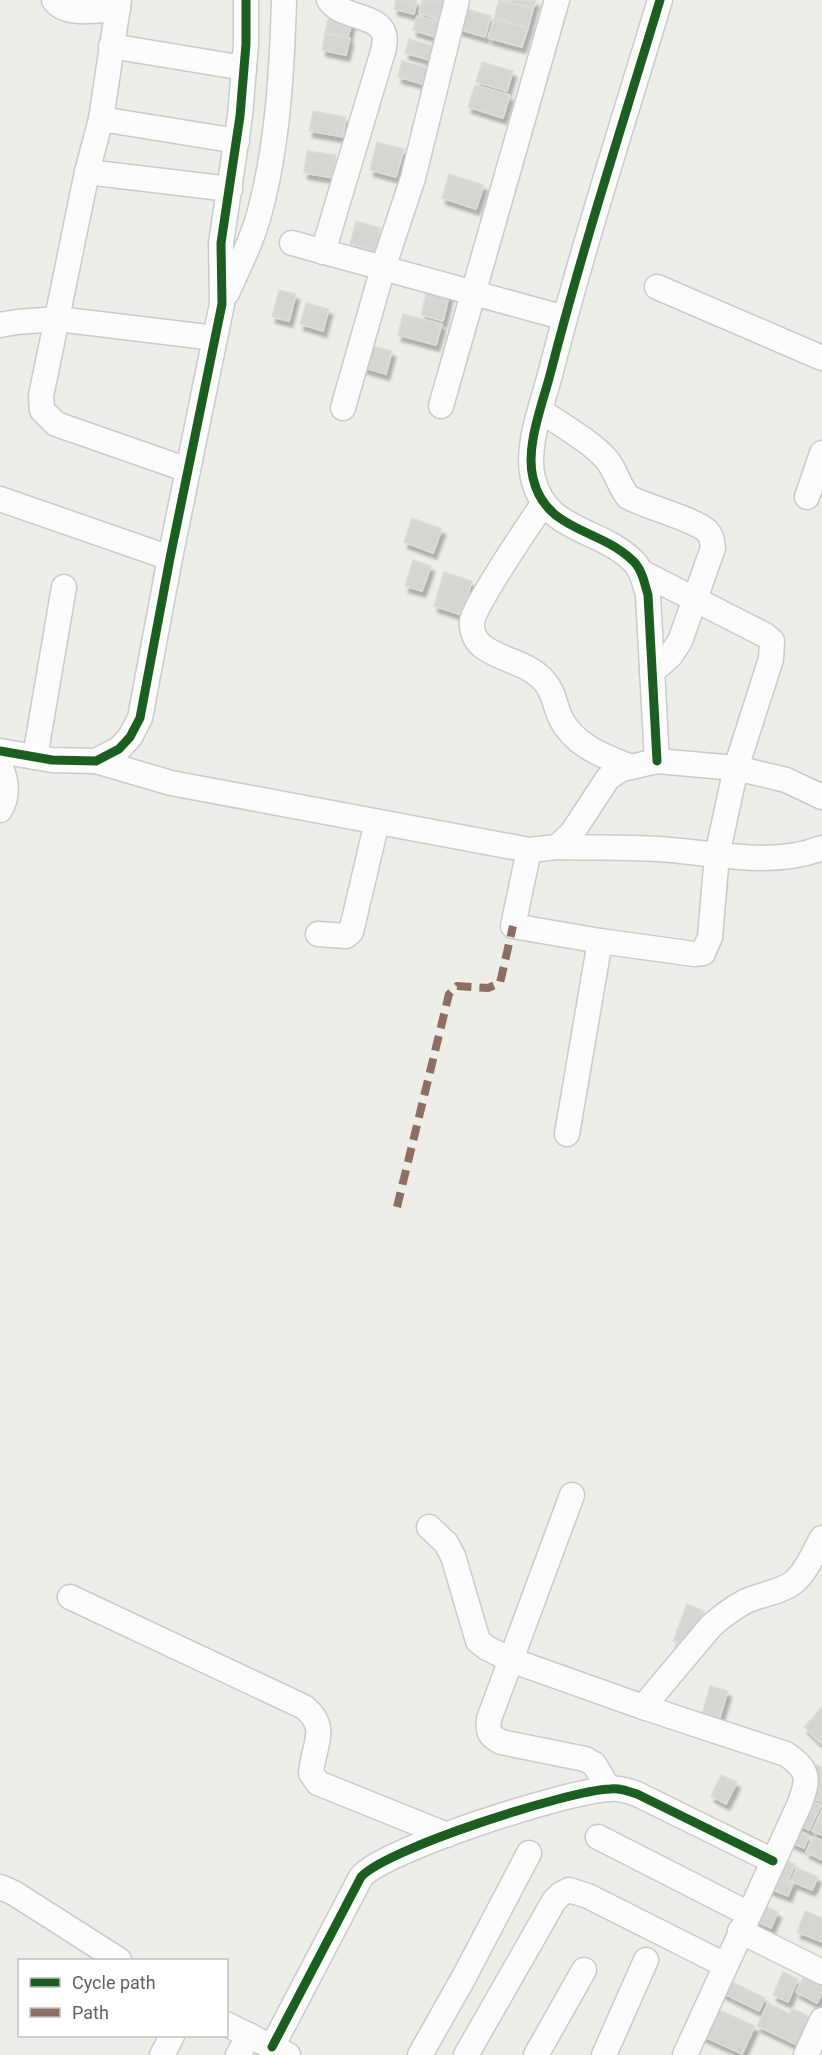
<svg xmlns="http://www.w3.org/2000/svg" width="822" height="2055" font-family="Roboto,sans-serif">
	<style>
		.building { fill: #d5d5d2; stroke: #dedcd8; stroke-width: 1.5; filter: url(#shadow) }
		.lines { fill: none; stroke-linecap: round; stroke-linejoin: round }
		.minor-casing { stroke: #cacaca; stroke-width: 27 }
		.minor { stroke: #fcfcfc; stroke-width: 24 }
		.quiet { stroke: #8d6e63; stroke-width: 8; stroke-dasharray: 15 8; stroke-linecap: butt }
		.cycleway-casing { stroke: #fff; stroke-width: 13 }
		.cycleway { stroke: #1b5e20; stroke-width: 9 }
	</style>
	<defs>
		<filter id="shadow"><feDropShadow dx="3.5" dy="6" stdDeviation="1.5" flood-color="#0004"/></filter>
	</defs>
	<rect width="100%" height="100%" fill="#eeeee9"/>
	<!-- building -->
	<g class="building">
		<polygon points="396,0 417,0 414,14 394,9"/>
		<polygon points="422,0 446,0 440,20 419,13"/>
		<polygon points="499,0 533,9 528,28 494,18"/>
		<polygon points="503,0 536,0 533,9"/>
		<polygon points="461,7 491,16 485,37 454,28"/>
		<polygon points="330,12 353,17 348,37 325,32"/>
		<polygon points="417,16 440,22 435,37 413,30"/>
		<polygon points="494,18 528,28 522,47 488,38"/>
		<polygon points="325,33 350,38 346,55 322,50"/>
		<polygon points="409,39 433,46 429,60 405,53"/>
		<polygon points="402,61 428,68 423,84 398,77"/>
		<polygon points="482,62 513,71 507,91 476,82"/>
		<polygon points="475,85 510,95 503,118 468,107"/>
		<polygon points="313,111 346,117 343,137 309,131"/>
		<polygon points="377,142 404,149 396,177 370,170"/>
		<polygon points="307,151 336,155 333,178 304,173"/>
		<polygon points="449,174 484,185 476,209 442,198"/>
		<polygon points="356,221 381,228 375,251 350,244"/>
		<polygon points="428,286 450,292 443,321 421,315"/>
		<polygon points="279,290 296,294 289,321 272,317"/>
		<polygon points="306,303 329,309 323,331 300,324"/>
		<polygon points="403,314 442,324 436,345 398,335"/>
		<polygon points="366,344 392,351 386,374 361,367"/>
		<polygon points="412,518 442,529 433,553 404,542"/>
		<polygon points="413,560 431,566 422,591 405,586"/>
		<polygon points="444,572 472,581 462,615 434,606"/>
		<polygon points="687,1604 704,1611 690,1648 673,1641"/>
		<polygon points="710,1686 728,1691 719,1720 702,1714"/>
		<polygon points="822,1707 822,1744 804,1727"/>
		<polygon points="817,1765 822,1768 822,1802 804,1794"/>
		<polygon points="721,1775 737,1782 726,1804 711,1796"/>
		<polygon points="805,1797 821,1805 809,1830 793,1822"/>
		<polygon points="822,1810 822,1835 812,1831"/>
		<polygon points="790,1827 809,1836 804,1848 785,1840"/>
		<polygon points="813,1837 822,1841 822,1860 806,1852"/>
		<polygon points="778,1857 795,1864 789,1879 772,1871"/>
		<polygon points="797,1868 818,1877 812,1890 791,1881"/>
		<polygon points="771,1873 793,1883 788,1896 765,1887"/>
		<polygon points="757,1902 778,1912 771,1928 749,1918"/>
		<polygon points="805,1911 822,1918 822,1942 797,1932"/>
		<polygon points="783,1972 798,1979 788,2002 773,1995"/>
		<polygon points="804,1976 822,1985 822,1993 817,2003 796,1992"/>
		<polygon points="726,1979 765,1998 759,2011 720,1992"/>
		<polygon points="768,2003 790,2014 792,2008 810,2017 797,2045 757,2026"/>
		<polygon points="711,2006 755,2026 742,2054 698,2034"/>
	</g>
	<g class="lines">
		<defs>
			<g id="minor">
				<path d="M 54,0 C 65,17 100,10 118,9"/>
				<polyline points="119,0 101,119 87,172 41,396 42,410 56,424 188,470"/>
				<polyline points="111,46 244,68"/>
				<polyline points="101,119 237,141"/>
				<polyline points="87,172 230,189"/>
				<polyline points="292,243 565,318"/>
				<path d="M 323,252 L 384,48 C 384,44 386,38 384,34 C 378,14 340,18 329,0"/>
				<polyline points="657,287 822,358"/>
				<path d="M 227,293 C 239,266 253,239 260,211 C 278,143 282,70 284,0"/>
				<polyline points="0,325 17,322 58,319 215,338"/>
				<polyline points="441,406 557,0"/>
				<polyline points="343,408 383,268 413,178 457,0"/>
				<path d="M 541,411 C 561,425 592,442 607,460 C 616,471 619,486 628,497 C 647,507 694,519 707,531 C 712,536 712,541 713,548 L 680,641 L 670,656 L 652,672"/>
				<polyline points="807,497 822,453"/>
				<polyline points="0,499 170,558"/>
				<path d="M 543,504 C 524,532 505,560 488,589 C 482,599 475,610 472,621 C 471,631 475,640 482,646 C 501,661 529,662 545,682 C 554,692 555,707 561,719 C 576,747 604,756 631,767"/>
				<polyline points="0,751 52,760 96,761 119,749 130,737 140,718 170,558 222,304 221,243 240,116 246,44 246,0"/>
				<polyline points="35,757 64,587"/>
				<polyline points="96,761 171,783 529,850 557,847 572,833 608,778 622,769 657,761 736,768 786,780 822,797"/>
				<path d="M 657,761 L 648,595 C 644,582 642,568 631,559 C 598,528 545,531 533,478 C 525,446 543,403 551,371 C 583,246 623,123 660,0"/>
				<path d="M 0,766 C 7,781 9,795 0,810"/>
				<path d="M 557,847 C 591,848 625,847 658,849 C 710,852 772,868 822,848"/>
				<polyline points="529,850 513,926 600,941 694,954 703,953 710,937 717,855 736,768 771,659 772,641 765,635 641,572"/>
				<polyline points="318,934 346,936 351,932 377,822"/>
				<polyline points="567,1134 600,941"/>
				<path d="M 572,1495 L 489,1719 C 487,1732 490,1736 501,1742 L 585,1759 L 594,1764 L 609,1789"/>
				<path d="M 429,1527 L 446,1543 L 453,1556 L 478,1641 L 487,1648 L 511,1660 L 643,1707 L 711,1626 C 721,1617 733,1608 746,1601 C 761,1594 780,1593 794,1582 C 807,1571 814,1552 822,1538"/>
				<path d="M 70,1597 L 304,1707 C 330,1728 313,1746 311,1773 L 318,1783 L 447,1835"/>
				<path d="M 643,1707 L 786,1754 C 809,1770 809,1778 800,1803 L 685,2055"/>
				<polyline points="598,1837 749,1914"/>
				<polyline points="0,1887 14,1893 119,1960"/>
				<polyline points="740,1931 822,1972"/>
				<polyline points="226,2024 288,2055"/>
				<path d="M 272,2047 L 361,1877 C 385,1849 570,1790 610,1789 C 620,1788 628,1791 637,1794 L 773,1861"/>
				<polyline points="162,2055 172,2036"/>
				<polyline points="238,2055 249,2035"/>
				<polyline points="420,2055 464,1977 529,1853"/>
				<polyline points="466,2055 554,1901 561,1894 569,1890 588,1896 725,1965"/>
				<polyline points="536,2055 584,1970"/>
				<polyline points="604,2055 646,1960"/>
				<polyline points="806,2055 822,2020"/>
			</g>
		</defs>
		<!-- minor casing -->
		<use href="#minor" class="minor-casing"/>
		<!-- minor -->
		<use href="#minor" class="minor"/>
		<!-- quiet -->
		<polyline class="quiet" points="397,1207 449,994 457,986 488,988 500,983 513,926"/>
		<defs>
			<g id="cycleway">
				<polyline points="0,751 52,760 96,761 119,749 130,737 140,718 170,558 222,304 221,243 240,116 246,44 246,0"/>
				<path d="M 657,761 L 648,595 C 644,582 642,568 631,559 C 598,528 545,531 533,478 C 525,446 543,403 551,371 C 583,246 623,123 660,0"/>
				<path d="M 272,2047 L 361,1877 C 385,1849 570,1790 610,1789 C 620,1788 628,1791 637,1794 L 773,1861"/>
			</g>
		</defs>
		<!-- cycleway casing -->
		<use href="#cycleway" class="cycleway-casing"/>
		<!-- cycleway -->
		<use href="#cycleway" class="cycleway"/>
	</g>
	<!-- legend -->
	<rect x="18" y="1959" width="210" height="78" fill="#ffffff" stroke="#bfc0c2" stroke-width="1.5"/>
	<rect x="30" y="1978" width="30" height="9" fill="#1b5e20" stroke="#bfc0c2" stroke-width="1.5"/>
	<text x="72" y="1989" font-size="18" fill="#5e6267">Cycle path</text>
	<rect x="30" y="2008" width="30" height="9" fill="#8d6e63" stroke="#bfc0c2" stroke-width="1.5"/>
	<text x="72" y="2019" font-size="18" fill="#5e6267">Path</text>
</svg>
